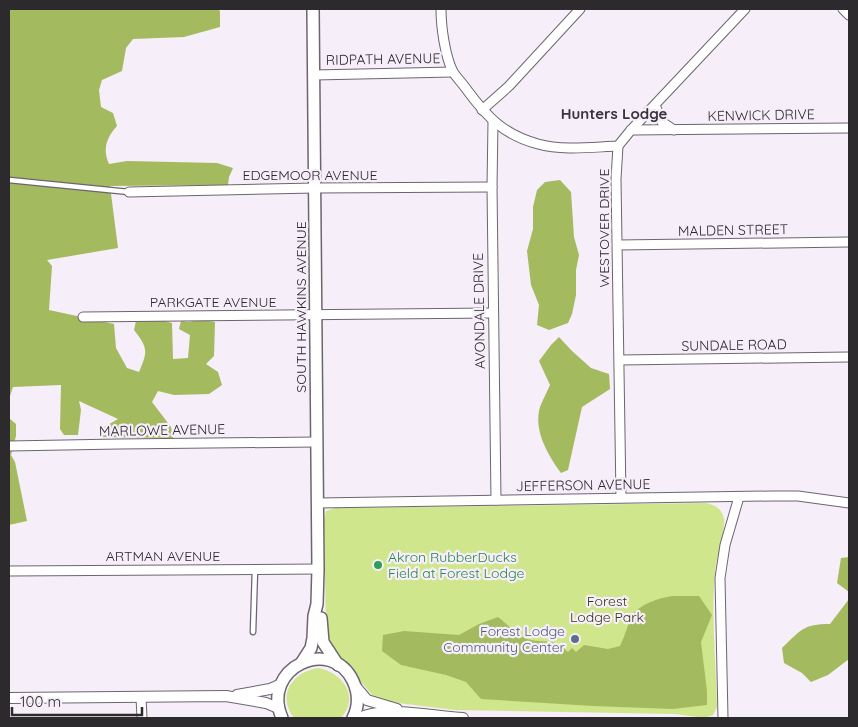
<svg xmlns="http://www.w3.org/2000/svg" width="858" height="727" font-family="Quicksand,sans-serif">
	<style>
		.green { fill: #d0e68d }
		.forest { fill: #a4ba5e }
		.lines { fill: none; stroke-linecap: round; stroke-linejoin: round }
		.service-casing { stroke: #6d656e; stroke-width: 7 }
		.minor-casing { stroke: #6d656e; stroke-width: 11 }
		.tertiary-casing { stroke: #6d656e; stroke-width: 12 }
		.secondary-casing { stroke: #6d656e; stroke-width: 14 }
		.service { stroke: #fff; stroke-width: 4.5 }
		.minor { stroke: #fff; stroke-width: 9 }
		.tertiary { stroke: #fff; stroke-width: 10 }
		.secondary { stroke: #fff; stroke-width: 11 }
		.leisure-dot { fill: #2e9e5b; stroke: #f6eef8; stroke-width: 2 }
		.service-dot { fill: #5c6f8a; stroke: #f6eef8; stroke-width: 2 }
		.labels { text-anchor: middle; stroke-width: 4.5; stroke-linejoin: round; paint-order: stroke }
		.street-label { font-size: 14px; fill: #2d2a2e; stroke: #f6eef8 }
		.leisure-label { font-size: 14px; fill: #27864d; stroke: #f6eef8; text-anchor: start }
		.park-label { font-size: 14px; fill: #333b15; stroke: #f6eef8 }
		.service-label { font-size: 14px; fill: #4e5e75; stroke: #f6eef8; text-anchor: end }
		.neighbourhood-label { font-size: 15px; font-weight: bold; fill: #3a343c; stroke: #f6eef8 }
	</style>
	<rect width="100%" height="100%" fill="#f6eef8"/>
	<!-- green -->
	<g class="green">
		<path d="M 705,503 C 715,505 722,508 724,519 C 726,528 716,559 715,572 C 711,616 716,662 717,707 L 713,715 L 704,718 L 675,714 L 455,710 L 381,701 L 372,695 L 328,642 L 326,633 L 324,520 L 326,511 L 335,508 Z"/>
		<path d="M 319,668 C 343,673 360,697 341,718 L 294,718 C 276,695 293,671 319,668 Z"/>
	</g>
	<!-- forest -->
	<g class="forest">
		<path d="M 9,9 L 217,9 L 220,11 L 220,27 L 184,37 L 133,39 L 126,48 L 122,71 L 102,80 L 99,90 L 101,107 L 113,113 L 117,126 C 107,137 102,149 109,164 L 127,161 L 217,163 L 233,168 L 229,177 L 228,185 L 110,186 L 118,248 L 47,260 L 52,266 L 49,310 L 114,324 L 116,348 L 127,368 L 139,372 C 148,351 148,348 134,330 L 136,321 L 161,320 L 172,323 L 173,359 L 188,358 L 190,335 L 179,329 L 181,321 L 189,322 L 201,319 L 215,322 L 214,356 L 206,364 L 218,372 L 222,385 L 209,394 L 174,395 L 158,391 L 152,402 L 171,427 L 173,438 L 101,437 L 101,429 L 118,419 L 79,401 L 81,410 L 78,435 L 64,435 L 60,429 L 61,385 L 13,387 L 9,399 Z"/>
		<polygon points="560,180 571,192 574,237 579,255 576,270 576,295 572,314 568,323 549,330 537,325 539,305 531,285 527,251 533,229 533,207 537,190 545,182"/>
		<path d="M 559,337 L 572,351 L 591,368 L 609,374 L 610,389 L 582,407 L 568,470 L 561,473 C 548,455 533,430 540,407 C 543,399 547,392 550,385 L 539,361 L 551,345 Z"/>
		<polygon points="9,418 16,424 16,436 11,455 15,462 27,521 9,525"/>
		<polygon points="849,557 849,592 837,583 841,558"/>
		<path d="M 673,596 L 699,596 L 712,615 L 701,642 L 707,691 L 707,705 L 673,709 L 593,706 L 481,699 L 466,682 L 446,675 L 401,665 L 382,651 L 383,635 L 404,631 L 459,635 L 479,624 L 498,617 C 505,622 519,637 527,639 C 545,644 553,637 568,652 L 572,648 L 576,652 L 584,645 L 608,649 L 620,646 C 625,636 627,626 632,616 C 637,605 662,597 673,596 Z"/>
		<path d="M 849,599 L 849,659 L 828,675 L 811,682 L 802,673 L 784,663 L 782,648 C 801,630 803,624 830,624 Z"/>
	</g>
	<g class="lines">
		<defs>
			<g id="service">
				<polyline points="9,180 129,192"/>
				<polyline points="253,632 255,569"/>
			</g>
			<g id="minor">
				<path d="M 441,9 C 441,27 445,56 453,72 C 457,78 463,84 467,90 C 487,117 504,135 538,144 C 563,151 592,147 618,146"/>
				<polyline points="843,9 849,15"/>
				<polyline points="314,75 453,72"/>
				<polyline points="655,105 662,122 674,130"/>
				<polyline points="482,110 509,86 580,9"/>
				<polyline points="493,122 492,187 496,500"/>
				<polyline points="631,130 849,128"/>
				<polyline points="129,192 315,188 492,187"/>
				<polyline points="618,245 849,242"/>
				<polyline points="83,317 493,313"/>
				<polyline points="620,360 849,357"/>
				<polyline points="9,446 119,444 316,442"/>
				<polyline points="621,497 616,179 618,146 631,130 745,9"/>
				<polyline points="318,503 771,496 798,496 849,503"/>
				<polyline points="9,571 318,569"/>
				<polyline points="141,697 142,718"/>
				<polyline points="723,718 720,578 725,545 739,497"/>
			</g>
			<g id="tertiary">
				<polyline points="356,687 367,700 397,709"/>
				<polyline points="237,695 270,689 279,685"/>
				<polyline points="9,698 226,696 266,703 278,708"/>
				<path d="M 360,718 C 383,705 436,717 463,718"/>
			</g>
			<g id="secondary">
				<polyline points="321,618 323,642 338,665"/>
				<polyline points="302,662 311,648 313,638 314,616 317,604 318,569 313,9"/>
				<path d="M 282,718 C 260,668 331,635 353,681 C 359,694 359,706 353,718"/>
			</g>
		</defs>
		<!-- service casing -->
		<use href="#service" class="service-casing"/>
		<!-- minor casing -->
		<use href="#minor" class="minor-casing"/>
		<!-- tertiary casing -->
		<use href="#tertiary" class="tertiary-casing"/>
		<!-- secondary casing -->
		<use href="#secondary" class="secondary-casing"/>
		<!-- service -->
		<use href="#service" class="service"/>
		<!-- minor -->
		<use href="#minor" class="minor"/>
		<!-- tertiary -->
		<use href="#tertiary" class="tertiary"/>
		<!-- secondary -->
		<use href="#secondary" class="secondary"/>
	</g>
	<!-- markers -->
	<circle class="leisure-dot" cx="378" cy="565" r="5"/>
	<circle class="service-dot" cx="575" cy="639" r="5"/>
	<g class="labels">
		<!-- street labels -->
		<g class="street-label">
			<text transform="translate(383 59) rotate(-1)" y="5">RIDPATH AVENUE</text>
			<text transform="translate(761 115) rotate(-1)" y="5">KENWICK DRIVE</text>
			<text x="310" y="180">EDGEMOOR AVENUE</text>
			<text transform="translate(604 228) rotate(-90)" y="5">WESTOVER DRIVE</text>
			<text transform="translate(733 230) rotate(-1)" y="5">MALDEN STREET</text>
			<text x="213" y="307">PARKGATE AVENUE</text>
			<text transform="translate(301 307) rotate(-90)" y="5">SOUTH HAWKINS AVENUE</text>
			<text transform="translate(479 311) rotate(-91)" y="5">AVONDALE DRIVE</text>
			<text transform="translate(734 345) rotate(-1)" y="5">SUNDALE ROAD</text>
			<text transform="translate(162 430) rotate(-1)" y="5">MARLOWE AVENUE</text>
			<text transform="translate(583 485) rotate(-1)" y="5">JEFFERSON AVENUE</text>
			<text x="163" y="561">ARTMAN AVENUE</text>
		</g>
		<!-- leisure labels -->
		<g class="leisure-label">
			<text x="388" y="562">Akron RubberDucks<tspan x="388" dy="16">Field at Forest Lodge</tspan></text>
		</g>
		<!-- park labels -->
		<g class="park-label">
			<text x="607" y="606">Forest<tspan x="607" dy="16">Lodge Park</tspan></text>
		</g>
		<!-- service labels -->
		<g class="service-label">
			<text x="565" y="636">Forest Lodge<tspan x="565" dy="16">Community Center</tspan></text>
		</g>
		<!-- neighbourhood labels -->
		<g class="neighbourhood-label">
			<text x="614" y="119">Hunters Lodge</text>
		</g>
	</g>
	<!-- border -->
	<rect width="858" height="727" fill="none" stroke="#2d2a2e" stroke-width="20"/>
	<!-- scale -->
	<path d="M12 707v8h130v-8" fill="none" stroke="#2d2a2e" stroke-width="2.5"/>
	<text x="20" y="707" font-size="15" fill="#2d2a2e" stroke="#f6eef8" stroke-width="4" paint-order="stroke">100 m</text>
</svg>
